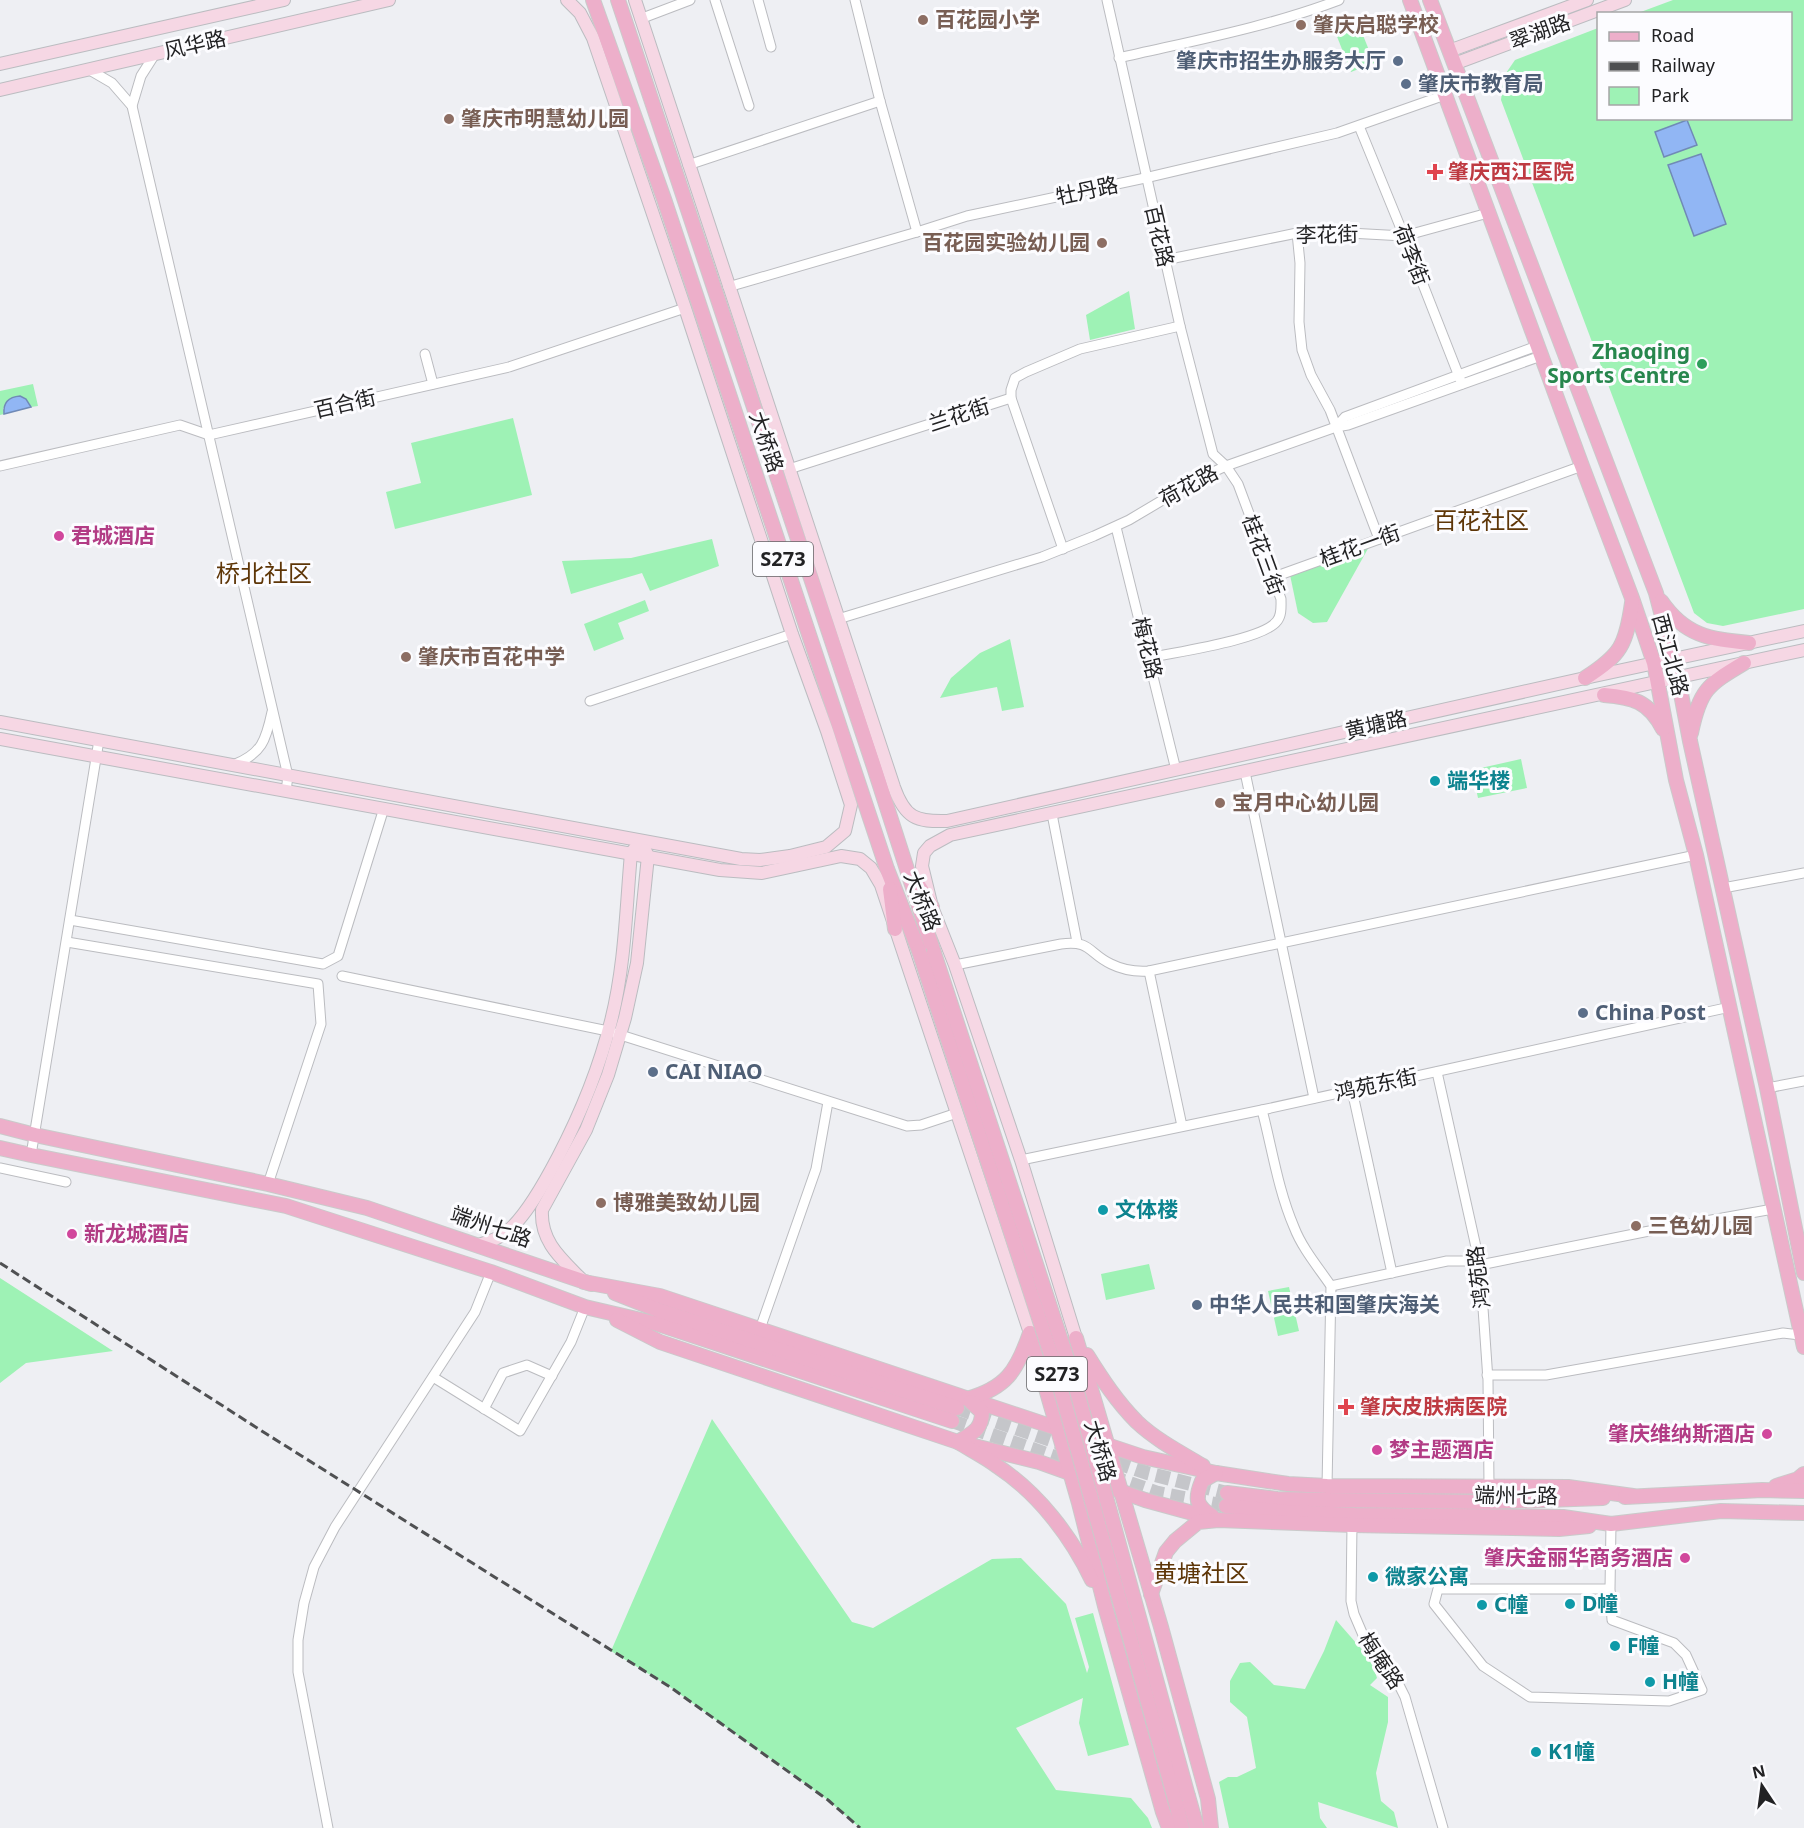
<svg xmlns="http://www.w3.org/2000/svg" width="1804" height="1828" font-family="'Noto Sans','Noto Sans SC',sans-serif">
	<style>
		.green { fill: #9ef2b5 }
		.water { fill: #91b6f4; stroke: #708ab6; stroke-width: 1.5 }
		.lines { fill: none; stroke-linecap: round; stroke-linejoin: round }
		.primary-tunnel { stroke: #c5c6ca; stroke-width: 14; stroke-dasharray: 14 7; stroke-linecap: butt }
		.street-casing { stroke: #bbbcc0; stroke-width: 11 }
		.secondary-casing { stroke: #bbbcc0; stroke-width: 14 }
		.primary-casing { stroke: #cacaca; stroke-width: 16 }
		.street { stroke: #fff; stroke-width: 9 }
		.secondary { stroke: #f6d7e4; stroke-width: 12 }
		.primary { stroke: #edafca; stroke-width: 14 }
		.rail { stroke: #4f5052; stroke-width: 3; stroke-dasharray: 9 4.5; stroke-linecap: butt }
		.primary-bridge-casing { stroke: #cacaca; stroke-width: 16; stroke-linecap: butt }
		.primary-bridge { stroke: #edafca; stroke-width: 14 }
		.education-dot { fill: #8d6e63; stroke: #fcfcff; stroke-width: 2 }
		.service-dot { fill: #5c6f8a; stroke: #fcfcff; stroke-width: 2 }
		.health-dot { fill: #e0444e; stroke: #fcfcff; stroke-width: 2 }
		.leisure-dot { fill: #2e9e5b; stroke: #fcfcff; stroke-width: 2 }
		.hotel-dot { fill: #d1479c; stroke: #fcfcff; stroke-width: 2 }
		.culture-dot { fill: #0f9aa8; stroke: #fcfcff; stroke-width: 2 }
		.labels { text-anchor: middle; stroke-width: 6; stroke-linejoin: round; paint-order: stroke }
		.shield { fill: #fcfcff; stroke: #636366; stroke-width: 1.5 }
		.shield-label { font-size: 20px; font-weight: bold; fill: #222224 }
		.education-label { font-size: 21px; font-weight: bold; fill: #785e54; stroke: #fcfcff; text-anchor: start }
		.street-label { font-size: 21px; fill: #222224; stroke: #fcfcff }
		.service-label { font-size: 21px; font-weight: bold; fill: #4e5e75; stroke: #fcfcff; text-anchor: start }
		.health-label { font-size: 21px; font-weight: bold; fill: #be3a42; stroke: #fcfcff; text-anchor: start }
		.leisure-label { font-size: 21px; font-weight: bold; fill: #27864d; stroke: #fcfcff; text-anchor: end }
		.hotel-label { font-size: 21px; font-weight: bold; fill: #b23c85; stroke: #fcfcff; text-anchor: start }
		.culture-label { font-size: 21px; font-weight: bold; fill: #0d838f; stroke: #fcfcff; text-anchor: start }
		.quarter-label { font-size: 24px; fill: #5e3608; stroke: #fcfcff }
	</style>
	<rect width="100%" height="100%" fill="#eeeff3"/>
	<!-- green -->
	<g class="green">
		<polygon points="1673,0 1804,0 1804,609 1723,626 1707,623 1694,613 1501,100 1504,76 1515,60 1598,28 1598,118 1790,118 1790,14 1638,13"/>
		<polygon points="1359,25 1374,63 1351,72 1336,34"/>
		<polygon points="1129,291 1135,329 1090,340 1086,315"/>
		<polygon points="33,384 38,406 31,407 29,403 3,408 4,414 0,415 0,391"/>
		<polygon points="513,418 532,495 395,529 386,492 421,483 411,443"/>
		<polygon points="712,539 719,566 650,591 642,573 571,594 562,561 631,558"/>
		<polygon points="1370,545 1327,622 1313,623 1298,613 1290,575"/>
		<polygon points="645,600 649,611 618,623 624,639 594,651 584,624"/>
		<polygon points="1010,639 1024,707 1002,711 997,687 940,698 951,678 980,653"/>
		<polygon points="1521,759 1527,788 1478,798 1472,770"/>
		<polygon points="1149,1264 1155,1289 1106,1300 1101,1274"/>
		<polygon points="0,1277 0,1278 113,1351 26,1363 0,1383"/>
		<polygon points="1289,1287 1299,1331 1278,1336 1268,1291"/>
		<polygon points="712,1419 852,1622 873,1628 992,1559 1021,1558 1066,1604 1087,1673 1089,1667 1075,1618 1093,1613 1129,1745 1088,1756 1079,1723 1083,1698 1016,1728 1056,1790 1131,1798 1148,1818 1152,1828 860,1828 828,1800 670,1687 611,1651"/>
		<polygon points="1336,1620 1371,1660 1377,1678 1370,1685 1388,1697 1388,1722 1376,1773 1381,1801 1394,1812 1398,1828 1318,1802 1320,1818 1327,1828 1229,1828 1219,1782 1228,1777 1237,1777 1256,1768 1247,1717 1230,1702 1230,1681 1240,1663 1250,1662 1274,1685 1305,1689 1324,1651"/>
	</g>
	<!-- water -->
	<g class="water">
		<polygon points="1687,120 1697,145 1664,157 1655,132"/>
		<polygon points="1701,154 1726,224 1694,236 1668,165"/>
		<path d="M 20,396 L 26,399 L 31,407 L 4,414 C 3,403 8,397 20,396 Z"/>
	</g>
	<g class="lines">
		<!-- primary-tunnel -->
		<g class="primary-tunnel">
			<polyline points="957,1408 1147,1473 1227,1493"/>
			<polyline points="952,1421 1158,1493 1226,1506"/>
		</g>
		<defs>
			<g id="street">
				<polyline points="715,0 749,106"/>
				<polyline points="758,0 771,47"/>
				<polyline points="855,0 880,101 917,232"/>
				<path d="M 1107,0 L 1180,326 L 1213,454 L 1226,466 L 1238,484 L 1281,599 C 1281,606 1282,615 1277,621 C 1263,640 1175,652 1149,658"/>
				<polyline points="640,19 690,0"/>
				<path d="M 1119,58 C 1192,41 1268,27 1339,0"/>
				<polyline points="88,69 112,83 132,106 288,776 286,791"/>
				<polyline points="132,106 141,76 155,54"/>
				<polyline points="1359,126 1404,236 1462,384"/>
				<polyline points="688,165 880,101"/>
				<polyline points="1297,233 1300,263 1299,322 1302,350 1311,375 1330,410 1379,539"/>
				<polyline points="1165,260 1297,233 1331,232 1404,236 1488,213"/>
				<polyline points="728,287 917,232 967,216 1145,178 1337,133 1445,95"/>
				<polyline points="425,354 433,384"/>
				<polyline points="1336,427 1345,417 1537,346"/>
				<polyline points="0,466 180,425 209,435 509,367 685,308"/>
				<polyline points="789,469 1011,398"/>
				<polyline points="1116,527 1176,770"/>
				<polyline points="1063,549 1011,398 1011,390 1015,378 1026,372 1080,349 1180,326"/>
				<polyline points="1274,577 1582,466"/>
				<polyline points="838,619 1042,557 1094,536 1129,520 1198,479 1226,466 1336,427 1348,425 1541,356"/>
				<polyline points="590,701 792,634"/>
				<path d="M 233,765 C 262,754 266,740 272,712"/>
				<polyline points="1245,772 1314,1098"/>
				<polyline points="1052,814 1077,942"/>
				<polyline points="1723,888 1804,873"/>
				<polyline points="70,920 323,964 338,956 384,808"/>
				<polyline points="67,942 318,984 321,1024 268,1184"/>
				<path d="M 955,965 L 1061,944 C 1091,940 1088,953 1111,964 C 1123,970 1135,972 1149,971 L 1696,855"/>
				<polyline points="1149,971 1182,1126"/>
				<polyline points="342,976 608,1031 907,1126 921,1125 957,1113"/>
				<polyline points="1437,1072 1480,1265 1488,1380 1489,1486"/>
				<polyline points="1767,1088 1804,1081"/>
				<polyline points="1352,1090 1392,1273"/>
				<path d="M 1262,1110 C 1272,1148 1278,1190 1294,1227 C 1302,1248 1318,1267 1331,1286 L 1327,1486"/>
				<polyline points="31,1155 99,740"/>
				<polyline points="1021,1160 1262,1110 1730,1007"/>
				<polyline points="0,1168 66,1182"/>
				<polyline points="1331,1286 1447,1261 1469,1261 1480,1265 1644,1232 1773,1209"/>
				<polyline points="760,1329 816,1169 828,1102"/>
				<polyline points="1487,1375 1546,1375 1783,1333 1800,1335"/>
				<polyline points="433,1377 520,1431 571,1342 585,1307"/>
				<polyline points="484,1409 503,1373 527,1365 552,1376"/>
				<polyline points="1352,1525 1351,1601 1354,1614 1366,1642 1393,1673 1405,1697 1443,1828"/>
				<polyline points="1610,1589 1438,1589 1434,1604 1483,1666 1530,1697 1669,1701 1702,1690 1686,1655 1674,1643 1612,1620 1610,1589 1611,1524"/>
				<polyline points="328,1828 298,1672 298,1640 304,1603 314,1567 335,1527 475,1312 491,1272"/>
			</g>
			<g id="secondary">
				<path d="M 635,0 L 894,787 C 905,818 916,822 947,821 L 1585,678 L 1804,631"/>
				<polyline points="1449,51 1587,0"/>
				<polyline points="0,64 284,0"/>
				<polyline points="1454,64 1625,0"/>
				<polyline points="0,90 389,0"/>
				<polyline points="0,722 741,859 760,860 790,856 826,847 845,831 851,805 827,731 792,634 685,308 593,38 580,13 567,0"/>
				<polyline points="0,739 720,870 762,873 841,856 860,859 871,868 881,885 1030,1333"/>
				<path d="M 478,1245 C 487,1242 496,1240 504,1234 C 525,1219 546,1180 558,1157 C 581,1113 599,1069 611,1021 C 625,966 626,909 631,853 L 636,847"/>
				<path d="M 584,1282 C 563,1260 540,1243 542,1210 L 586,1130 L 608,1075 L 625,1018 L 637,963 L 648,856 L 645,850"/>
				<polyline points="1076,1338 1021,1160 955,965 932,907 922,866 924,853 930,846 950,835 1804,650"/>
			</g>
			<g id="primary">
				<polyline points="593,0 664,199 887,869 919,951"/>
				<polyline points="618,0 874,767 934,953"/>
				<polyline points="1410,0 1582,466 1632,598 1654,663 1676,780 1696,855 1804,1347"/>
				<polyline points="1430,0 1656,593 1678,678 1690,741 1767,1088 1804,1273"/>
				<path d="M 1661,601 C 1685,636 1709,639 1749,643"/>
				<path d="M 1585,678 C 1621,655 1626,645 1632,603"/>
				<path d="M 1604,695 C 1632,697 1649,701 1663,729"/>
				<path d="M 1691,733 C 1700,690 1707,685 1744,663"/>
				<polyline points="915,880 932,907"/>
				<polyline points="890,889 895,929"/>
				<polyline points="0,1126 35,1135 268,1184 367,1208 591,1284"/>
				<polyline points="0,1148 31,1155 286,1206 491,1272 585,1307 658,1324 952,1421"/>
				<polyline points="584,1282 660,1296 1143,1457 1216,1473 1288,1484 1327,1486 1568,1487 1633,1496"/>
				<polyline points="615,1293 658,1310 957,1408"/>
				<polyline points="617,1320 660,1342 958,1442 1039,1462 1145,1500 1218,1520"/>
				<polyline points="1030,1333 1079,1503 1105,1606 1163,1812 1169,1828"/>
				<polyline points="1076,1338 1161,1627 1208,1799 1211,1828"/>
				<path d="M 1087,1355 C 1102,1379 1117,1402 1137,1422 C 1156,1440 1181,1453 1203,1466"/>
				<path d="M 967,1399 C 1006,1388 1017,1371 1030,1333"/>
				<path d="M 971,1402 L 982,1412 C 982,1430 972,1433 958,1442 C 971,1450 985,1457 997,1466 C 1038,1493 1071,1536 1092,1580"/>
				<polyline points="1776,1486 1798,1479 1804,1474"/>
				<polyline points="1227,1493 1277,1499 1327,1500 1485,1502 1603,1498"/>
				<polyline points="1625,1497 1762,1490 1804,1491"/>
				<polyline points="1226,1506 1286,1512 1355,1515 1563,1517 1611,1524 1721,1511 1804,1513"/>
				<path d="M 1212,1516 C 1195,1505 1195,1498 1202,1481 L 1216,1473"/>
				<polyline points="1151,1594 1166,1552 1175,1541 1198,1522 1218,1520 1352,1525 1559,1529 1589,1526"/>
				<polyline points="1188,1796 1197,1828"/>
				<polyline points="1176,1803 1182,1828"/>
			</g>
		</defs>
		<!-- street casing -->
		<use href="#street" class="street-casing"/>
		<!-- secondary casing -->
		<use href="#secondary" class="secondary-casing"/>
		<!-- primary casing -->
		<use href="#primary" class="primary-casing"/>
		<!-- street -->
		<use href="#street" class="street"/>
		<!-- secondary -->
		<use href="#secondary" class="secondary"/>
		<!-- primary -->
		<use href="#primary" class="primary"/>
		<!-- rail -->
		<polyline class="rail" points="0,1263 265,1433 670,1687 828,1800 860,1828"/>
		<defs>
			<g id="primary-bridge">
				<polyline points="919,951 1052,1358 1176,1803"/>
				<polyline points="934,953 1073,1377 1188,1796"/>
			</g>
		</defs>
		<!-- primary-bridge casing -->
		<use href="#primary-bridge" class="primary-bridge-casing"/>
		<!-- primary-bridge -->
		<use href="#primary-bridge" class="primary-bridge"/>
	</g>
	<!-- markers -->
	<g class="education-dot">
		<circle cx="923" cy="20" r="6"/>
		<circle cx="1301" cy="25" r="6"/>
		<circle cx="449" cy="119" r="6"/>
		<circle cx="1102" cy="243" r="6"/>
		<circle cx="406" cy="657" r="6"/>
		<circle cx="1220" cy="803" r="6"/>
		<circle cx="601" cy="1203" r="6"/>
		<circle cx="1636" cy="1226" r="6"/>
	</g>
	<g class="service-dot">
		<circle cx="1398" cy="61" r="6"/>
		<circle cx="1406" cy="84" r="6"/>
		<circle cx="1583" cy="1013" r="6"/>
		<circle cx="653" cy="1072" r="6"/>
		<circle cx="1197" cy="1305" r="6"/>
	</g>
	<g class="health-dot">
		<path d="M1432 163h6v6h6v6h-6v6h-6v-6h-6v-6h6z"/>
		<path d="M1343 1398h6v6h6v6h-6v6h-6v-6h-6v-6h6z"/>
	</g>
	<circle class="leisure-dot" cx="1702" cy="364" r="6"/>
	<g class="hotel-dot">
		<circle cx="59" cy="536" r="6"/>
		<circle cx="72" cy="1234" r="6"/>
		<circle cx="1767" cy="1434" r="6"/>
		<circle cx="1377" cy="1450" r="6"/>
		<circle cx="1685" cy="1558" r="6"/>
	</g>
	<g class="culture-dot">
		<circle cx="1435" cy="781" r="6"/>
		<circle cx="1103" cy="1210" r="6"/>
		<circle cx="1373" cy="1577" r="6"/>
		<circle cx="1570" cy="1604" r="6"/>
		<circle cx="1482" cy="1605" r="6"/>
		<circle cx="1615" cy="1646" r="6"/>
		<circle cx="1650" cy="1682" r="6"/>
		<circle cx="1536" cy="1752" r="6"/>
	</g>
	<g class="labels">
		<!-- shield labels -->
		<g class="shield">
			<rect x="753" y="542" width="60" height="34" rx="4.5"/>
			<rect x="1027" y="1357" width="60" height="34" rx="4.5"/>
		</g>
		<g class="shield-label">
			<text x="783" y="566">S273</text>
			<text x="1057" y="1381">S273</text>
		</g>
		<!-- education labels -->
		<g class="education-label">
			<text x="935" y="27">百花园小学</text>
			<text x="1313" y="32">肇庆启聪学校</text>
			<text x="461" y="126">肇庆市明慧幼儿园</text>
			<text x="1090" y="250" text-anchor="end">百花园实验幼儿园</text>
			<text x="418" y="664">肇庆市百花中学</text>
			<text x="1232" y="810">宝月中心幼儿园</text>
			<text x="613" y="1210">博雅美致幼儿园</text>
			<text x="1648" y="1233">三色幼儿园</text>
		</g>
		<!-- street labels -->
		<g class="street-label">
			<text transform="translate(1540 32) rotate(-20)" y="7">翠湖路</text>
			<text transform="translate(195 45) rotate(-13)" y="7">风华路</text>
			<text transform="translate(1087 191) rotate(-12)" y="7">牡丹路</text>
			<text transform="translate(1327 235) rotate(-1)" y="7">李花街</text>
			<text transform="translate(1159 236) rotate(77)" y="7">百花路</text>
			<text transform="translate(1411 255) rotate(69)" y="7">荷李街</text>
			<text transform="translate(345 404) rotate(-13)" y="7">百合街</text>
			<text transform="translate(959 415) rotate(-18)" y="7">兰花街</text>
			<text transform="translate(766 442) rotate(71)" y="7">大桥路</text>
			<text transform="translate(1189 486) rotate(-29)" y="7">荷花路</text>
			<text transform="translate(1360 546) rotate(-20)" y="7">桂花一街</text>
			<text transform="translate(1263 555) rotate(70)" y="7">桂花三街</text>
			<text transform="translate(1147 648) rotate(76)" y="7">梅花路</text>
			<text transform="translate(1670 655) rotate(75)" y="7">西江北路</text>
			<text transform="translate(1376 725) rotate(-13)" y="7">黄塘路</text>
			<text transform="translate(922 901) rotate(68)" y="7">大桥路</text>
			<text transform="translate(1376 1085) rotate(-12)" y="7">鸿苑东街</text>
			<text transform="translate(491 1227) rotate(19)" y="7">端州七路</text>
			<text transform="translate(1479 1277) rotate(-97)" y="7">鸿苑路</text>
			<text transform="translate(1100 1451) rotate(74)" y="7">大桥路</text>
			<text transform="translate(1516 1496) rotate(1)" y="7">端州七路</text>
			<text transform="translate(1381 1661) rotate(56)" y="7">梅庵路</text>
		</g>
		<!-- service labels -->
		<g class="service-label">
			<text x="1386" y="68" text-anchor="end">肇庆市招生办服务大厅</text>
			<text x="1418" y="91">肇庆市教育局</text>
			<text x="1595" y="1020">China Post</text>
			<text x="665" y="1079">CAI NIAO</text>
			<text x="1209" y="1312">中华人民共和国肇庆海关</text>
		</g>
		<!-- health labels -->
		<g class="health-label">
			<text x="1448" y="179">肇庆西江医院</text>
			<text x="1360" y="1414">肇庆皮肤病医院</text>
		</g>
		<!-- leisure labels -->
		<g class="leisure-label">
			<text x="1690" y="359">Zhaoqing<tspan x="1690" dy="24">Sports Centre</tspan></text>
		</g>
		<!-- hotel labels -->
		<g class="hotel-label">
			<text x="71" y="543">君城酒店</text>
			<text x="84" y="1241">新龙城酒店</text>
			<text x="1755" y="1441" text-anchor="end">肇庆维纳斯酒店</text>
			<text x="1389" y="1457">梦主题酒店</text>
			<text x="1673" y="1565" text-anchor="end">肇庆金丽华商务酒店</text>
		</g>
		<!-- culture labels -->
		<g class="culture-label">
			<text x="1447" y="788">端华楼</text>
			<text x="1115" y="1217">文体楼</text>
			<text x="1385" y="1584">微家公寓</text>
			<text x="1582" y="1611">D幢</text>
			<text x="1494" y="1612">C幢</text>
			<text x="1627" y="1653">F幢</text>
			<text x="1662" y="1689">H幢</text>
			<text x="1548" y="1759">K1幢</text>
		</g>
		<!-- quarter labels -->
		<g class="quarter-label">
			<text x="1481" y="529">百花社区</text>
			<text x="264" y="582">桥北社区</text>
			<text x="1201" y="1582">黄塘社区</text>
		</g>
	</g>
	<!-- legend -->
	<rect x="1597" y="12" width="195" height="108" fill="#fcfcff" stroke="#a5a5a7" stroke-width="1.5"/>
	<rect x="1609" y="32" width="30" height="9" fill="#edafca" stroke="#a5a5a7" stroke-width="1.5"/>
	<text x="1651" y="42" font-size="18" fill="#222224">Road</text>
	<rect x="1609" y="62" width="30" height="9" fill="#4f5052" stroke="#a5a5a7" stroke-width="1.5"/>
	<text x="1651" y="72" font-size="18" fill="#222224">Railway</text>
	<rect x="1609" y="87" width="30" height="18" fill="#9ef2b5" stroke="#a5a5a7" stroke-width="1.5"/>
	<text x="1651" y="102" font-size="18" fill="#222224">Park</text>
	<!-- north arrow -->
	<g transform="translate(1762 1786) rotate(347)" stroke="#fcfcff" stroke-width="4.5" paint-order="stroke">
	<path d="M0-4.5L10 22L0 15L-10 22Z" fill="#222224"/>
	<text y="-9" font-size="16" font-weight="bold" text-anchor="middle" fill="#222224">N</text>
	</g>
</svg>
